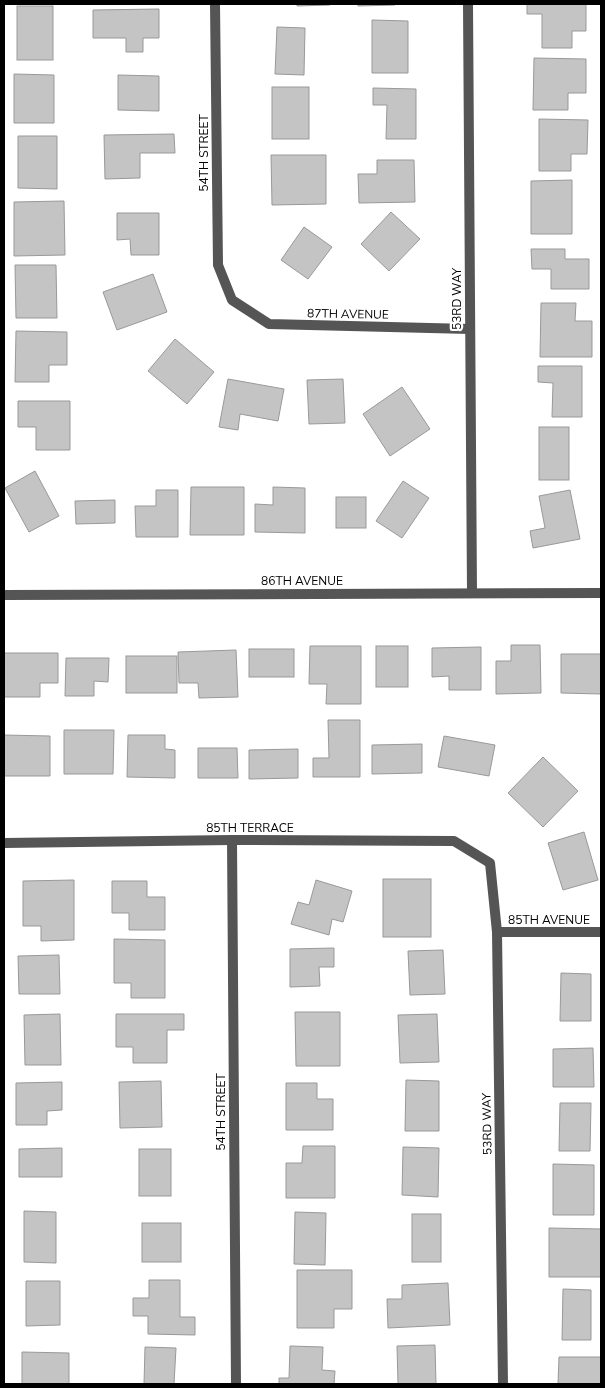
<svg xmlns="http://www.w3.org/2000/svg" width="605" height="1388" font-family="'Nunito Sans',sans-serif">
	<style>
		.building { fill: #c4c4c4; stroke: #999 }
		.lines { fill: none; stroke-linecap: round; stroke-linejoin: round }
		.minor { stroke: #555; stroke-width: 10 }
		.tertiary { stroke: #555; stroke-width: 10 }
		.labels { text-anchor: middle; stroke-width: 4.5; stroke-linejoin: round; paint-order: stroke }
		.street-label { font-size: 12px; fill: #000; stroke: #fff }
	</style>
	<rect width="100%" height="100%" fill="#fff"/>
	<!-- building -->
	<g class="building">
		<polygon points="297,4 330,4 330,5 297,6"/>
		<polygon points="358,4 395,4 395,5 358,6"/>
		<polygon points="527,4 586,4 586,31 572,31 572,48 542,48 542,14 527,14"/>
		<rect x="17" y="6" width="36" height="54"/>
		<polygon points="159,9 159,38 143,38 143,52 126,52 126,38 93,38 93,10"/>
		<polygon points="372,20 408,21 408,73 372,73"/>
		<polygon points="277,27 305,28 304,75 275,74"/>
		<polygon points="534,58 586,59 586,93 568,93 568,110 533,110"/>
		<polygon points="14,74 54,75 54,123 14,123"/>
		<polygon points="118,75 159,76 159,111 118,110"/>
		<rect x="272" y="87" width="37" height="52"/>
		<polygon points="373,88 416,89 416,139 386,139 387,105 373,105"/>
		<polygon points="539,119 588,120 587,154 571,154 571,171 539,171"/>
		<polygon points="174,134 175,153 140,153 140,178 105,179 104,135"/>
		<polygon points="18,136 57,136 57,189 18,188"/>
		<polygon points="271,155 326,155 326,204 272,205"/>
		<polygon points="377,160 414,160 415,202 359,203 358,174 377,174"/>
		<polygon points="572,180 572,234 531,234 531,181"/>
		<polygon points="64,201 65,255 14,256 14,202"/>
		<polygon points="391,212 420,239 389,271 361,244"/>
		<polygon points="117,213 159,213 159,255 131,255 130,239 117,240"/>
		<polygon points="304,227 332,247 308,279 281,260"/>
		<polygon points="531,249 565,249 565,259 589,259 589,289 551,289 551,269 532,269"/>
		<polygon points="15,265 56,265 57,318 16,318"/>
		<polygon points="153,274 167,312 117,330 103,292"/>
		<polygon points="541,303 576,303 575,321 592,321 592,357 540,357"/>
		<polygon points="16,331 67,332 67,365 49,365 49,382 15,382"/>
		<polygon points="175,339 214,372 187,404 148,371"/>
		<polygon points="538,366 582,366 582,417 552,417 553,383 538,382"/>
		<polygon points="228,379 284,389 278,421 240,414 238,430 219,427"/>
		<polygon points="343,379 345,423 309,424 307,380"/>
		<polygon points="402,387 430,429 390,456 363,414"/>
		<polygon points="18,401 70,401 70,450 36,450 36,427 18,427"/>
		<rect x="539" y="427" width="30" height="53"/>
		<polygon points="35,471 59,516 29,532 5,488"/>
		<polygon points="403,481 429,498 402,538 376,521"/>
		<polygon points="191,487 244,487 244,535 190,535"/>
		<polygon points="273,487 305,488 305,533 255,532 255,504 273,505"/>
		<polygon points="156,490 178,490 178,537 136,537 135,506 156,506"/>
		<polygon points="570,490 580,539 533,548 530,531 545,528 539,496"/>
		<rect x="336" y="497" width="30" height="31"/>
		<polygon points="115,500 115,523 76,524 75,501"/>
		<polygon points="511,645 540,645 541,693 496,694 496,661 511,661"/>
		<polygon points="310,646 361,646 361,704 326,704 327,684 309,684"/>
		<rect x="376" y="646" width="32" height="41"/>
		<polygon points="481,647 481,690 449,690 449,676 432,677 432,648"/>
		<rect x="249" y="649" width="45" height="28"/>
		<polygon points="236,650 238,697 199,698 198,683 179,683 178,652"/>
		<polygon points="4,653 58,653 58,683 40,683 40,697 4,697"/>
		<polygon points="561,654 601,654 601,694 561,693"/>
		<rect x="126" y="656" width="51" height="37"/>
		<polygon points="66,658 109,658 108,682 94,681 94,696 65,696"/>
		<polygon points="328,720 360,720 360,777 313,777 313,758 329,758"/>
		<polygon points="64,730 114,730 113,774 64,774"/>
		<polygon points="4,735 50,736 50,776 4,776"/>
		<polygon points="128,735 165,735 165,749 175,750 175,778 127,777"/>
		<polygon points="444,736 495,745 489,776 438,767"/>
		<polygon points="422,744 422,773 372,774 372,745"/>
		<polygon points="198,748 237,748 238,778 198,778"/>
		<polygon points="298,749 298,778 249,779 249,750"/>
		<polygon points="543,757 578,791 543,827 508,793"/>
		<polygon points="584,832 598,880 563,890 548,843"/>
		<rect x="383" y="879" width="48" height="58"/>
		<polygon points="74,880 74,940 41,941 41,926 23,926 23,881"/>
		<polygon points="316,880 352,891 343,922 332,919 329,935 291,924 298,902 309,905"/>
		<polygon points="112,881 147,881 147,897 165,897 165,930 129,930 129,913 112,913"/>
		<polygon points="114,939 165,940 165,998 131,998 131,983 114,983"/>
		<polygon points="334,948 334,967 319,967 320,986 290,987 290,949"/>
		<polygon points="443,950 445,994 410,995 408,951"/>
		<polygon points="59,955 60,994 19,994 18,956"/>
		<polygon points="561,973 591,974 591,1021 560,1021"/>
		<polygon points="295,1012 340,1012 340,1066 296,1066"/>
		<polygon points="60,1014 61,1065 25,1065 24,1015"/>
		<polygon points="116,1014 184,1014 184,1030 167,1030 167,1063 133,1063 133,1047 116,1047"/>
		<polygon points="437,1014 439,1062 400,1063 398,1015"/>
		<polygon points="593,1048 594,1087 553,1087 553,1049"/>
		<polygon points="406,1080 439,1081 439,1131 405,1131"/>
		<polygon points="161,1081 162,1127 120,1128 119,1082"/>
		<polygon points="62,1082 62,1110 47,1111 47,1125 16,1125 16,1083"/>
		<polygon points="286,1083 317,1083 317,1099 333,1099 333,1130 286,1130"/>
		<polygon points="560,1103 591,1103 590,1151 559,1151"/>
		<polygon points="303,1146 335,1146 335,1198 286,1198 286,1163 302,1163"/>
		<polygon points="403,1147 439,1148 438,1197 402,1195"/>
		<polygon points="62,1148 62,1177 19,1177 19,1149"/>
		<rect x="139" y="1149" width="32" height="47"/>
		<polygon points="553,1164 594,1165 594,1215 553,1215"/>
		<polygon points="24,1211 56,1212 56,1263 24,1262"/>
		<polygon points="295,1212 326,1213 325,1265 294,1264"/>
		<rect x="412" y="1214" width="29" height="48"/>
		<rect x="142" y="1223" width="39" height="39"/>
		<polygon points="549,1228 601,1229 601,1277 549,1277"/>
		<polygon points="297,1270 352,1270 352,1309 334,1309 334,1328 297,1328"/>
		<polygon points="149,1280 180,1280 180,1317 195,1317 195,1335 148,1334 148,1316 133,1316 133,1298 149,1298"/>
		<polygon points="26,1281 60,1281 60,1325 26,1326"/>
		<polygon points="448,1283 450,1325 388,1328 387,1299 402,1299 402,1285"/>
		<polygon points="563,1289 591,1290 591,1340 562,1340"/>
		<polygon points="435,1345 436,1384 398,1384 397,1346"/>
		<polygon points="290,1346 323,1347 322,1370 335,1371 334,1384 279,1384 279,1378 289,1378"/>
		<polygon points="145,1347 176,1348 174,1384 144,1384"/>
		<polygon points="22,1352 69,1353 69,1384 22,1384"/>
		<polygon points="559,1357 601,1357 601,1384 558,1384"/>
	</g>
	<g class="lines">
		<!-- minor -->
		<g class="minor">
			<polyline points="215,4 218,265 232,300 269,324 470,329"/>
			<polyline points="468,4 472,593"/>
			<polyline points="232,840 236,1384"/>
			<polyline points="4,843 232,840 454,841 490,863 497,932 503,1384"/>
			<polyline points="497,932 601,932"/>
		</g>
		<!-- tertiary -->
		<polyline class="tertiary" points="4,595 601,593"/>
	</g>
	<g class="labels">
		<!-- street labels -->
		<g class="street-label">
			<text transform="translate(204 153) rotate(-90)" y="4">54TH STREET</text>
			<text transform="translate(457 299) rotate(-90)" y="4">53RD WAY</text>
			<text transform="translate(348 314) rotate(1)" y="4">87TH AVENUE</text>
			<text x="302" y="585">86TH AVENUE</text>
			<text x="250" y="832">85TH TERRACE</text>
			<text x="549" y="924">85TH AVENUE</text>
			<text transform="translate(221 1112) rotate(-90)" y="4">54TH STREET</text>
			<text transform="translate(487 1124) rotate(-91)" y="4">53RD WAY</text>
		</g>
	</g>
	<!-- border -->
	<rect width="605" height="1388" fill="none" stroke="#000000" stroke-width="10"/>
</svg>
